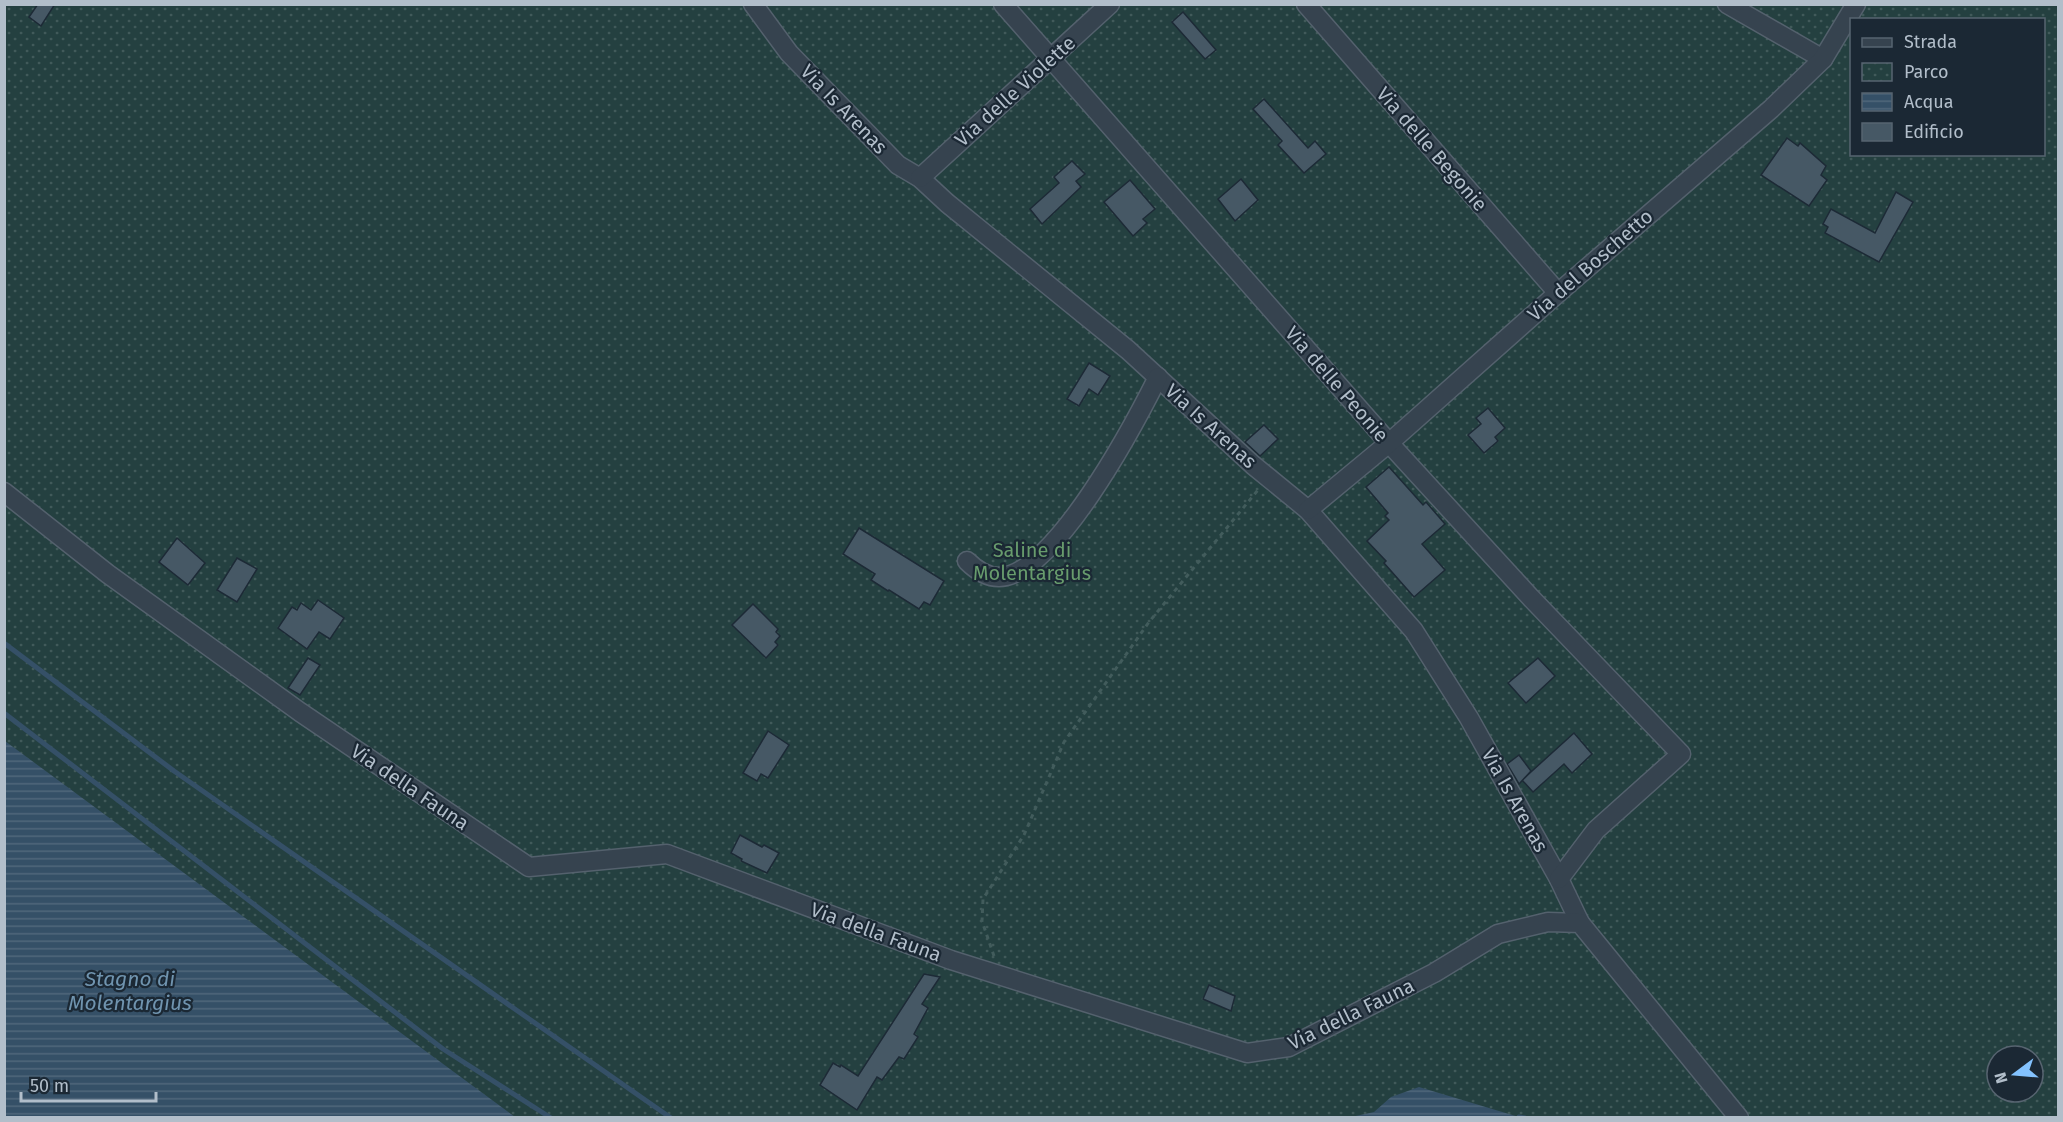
<svg xmlns="http://www.w3.org/2000/svg" width="2063" height="1122" font-family="'Fira Sans',sans-serif">
	<style>
		.park { fill: url(#park-dots); fill-rule: evenodd }
		.water { fill: url(#water-rules) }
		.lines { fill: none; stroke-linecap: round; stroke-linejoin: round }
		.stream { stroke: #355067; stroke-width: 5 }
		.building { fill: #465865; stroke: #1d2a36; stroke-width: 1.5 }
		.minor-casing { stroke: #54616d; stroke-width: 21 }
		.path { stroke: #425c5c; stroke-width: 3; stroke-dasharray: 4.5 4.5; stroke-linecap: butt }
		.minor { stroke: #36434f; stroke-width: 18 }
		.labels { text-anchor: middle; stroke-width: 4.5; stroke-linejoin: round; paint-order: stroke }
		.street-label { font-size: 20px; fill: #b2beca; stroke: #1b2834 }
		.park-label { font-size: 20px; fill: #689c6d; stroke: #1b2834 }
		.water-label { font-size: 21px; font-style: italic; fill: #7094af; stroke: #1b2834 }
	</style>
	<defs>
		<pattern id="park-dots" width="8" height="8" patternUnits="userSpaceOnUse" patternTransform="scale(1.5)"><rect width="8" height="8" fill="#244040"/><path d="M2 2h.1M6 6h.1" fill="none" stroke="#415a5a" stroke-width="1.8" stroke-linecap="round"/></pattern>
		<pattern id="water-rules" width="6" height="5" patternUnits="userSpaceOnUse" patternTransform="scale(1.5)"><rect width="6" height="5" fill="#355067"/><path d="M0 2.5h6" fill="none" stroke="#50677b"/></pattern>
	</defs>
	<rect width="100%" height="100%" fill="#22323f"/>
	<!-- park -->
	<path class="park" d="M 5,5 L 2058,5 L 2058,1117 L 5,1118 ZM 1852,20 L 2044,20 L 2044,154 L 1852,154 ZM 1997,1056 L 2033,1056 L 2033,1092 L 1997,1092 Z"/>
	<!-- water -->
	<g class="water">
		<polygon points="5,741 515,1117 5,1117"/>
		<polygon points="1419,1087 1519,1117 1351,1117 1374,1112 1391,1097"/>
	</g>
	<g class="lines">
		<!-- stream -->
		<g class="stream">
			<polyline points="4,643 174,771 671,1118"/>
			<polyline points="4,713 443,1049 551,1118"/>
			<polyline points="1519,1117 1525,1118"/>
		</g>
	</g>
	<!-- building -->
	<g class="building">
		<polygon points="38,4 55,4 41,26 29,17"/>
		<polygon points="1183,12 1216,50 1205,59 1172,22"/>
		<polygon points="1264,99 1308,148 1315,141 1326,154 1304,173 1278,145 1282,141 1253,109"/>
		<polygon points="1787,138 1798,146 1800,143 1826,166 1821,175 1827,180 1809,206 1761,175"/>
		<polygon points="1072,161 1085,174 1076,181 1081,187 1042,224 1030,209 1059,183 1054,177"/>
		<polygon points="1241,179 1258,200 1235,221 1218,199"/>
		<polygon points="1130,180 1155,209 1143,219 1147,223 1133,236 1104,202"/>
		<polygon points="1896,192 1913,202 1879,262 1825,233 1828,227 1823,224 1831,209 1875,233"/>
		<polygon points="1089,363 1110,376 1098,395 1089,389 1079,406 1067,399"/>
		<polygon points="1488,408 1505,428 1495,437 1498,441 1484,453 1468,435 1481,424 1476,418"/>
		<polygon points="1264,425 1278,439 1260,456 1245,442"/>
		<polygon points="1389,467 1423,505 1426,502 1445,524 1422,544 1445,570 1414,597 1384,563 1386,561 1367,541 1389,520 1385,516 1388,513 1366,487"/>
		<polygon points="859,528 944,581 930,605 924,602 919,609 889,590 888,591 871,580 875,574 843,554"/>
		<polygon points="177,538 205,563 188,585 159,562"/>
		<polygon points="237,558 257,569 237,602 217,590"/>
		<polygon points="318,600 344,618 330,639 319,632 307,649 278,628 292,607 297,610 301,603 311,610"/>
		<polygon points="753,604 778,629 776,632 780,636 775,642 778,645 766,658 732,625"/>
		<polygon points="308,658 320,665 300,695 288,688"/>
		<polygon points="1538,658 1555,676 1526,703 1508,683"/>
		<polygon points="768,731 789,745 768,778 761,774 757,781 743,773"/>
		<polygon points="1574,733 1592,754 1572,773 1564,764 1533,792 1522,780"/>
		<polygon points="1519,755 1531,771 1519,784 1507,764"/>
		<polygon points="740,835 762,847 764,845 779,853 767,873 741,861 742,859 731,853"/>
		<polygon points="924,974 940,977 922,1004 928,1008 914,1034 918,1037 904,1059 899,1057 882,1080 877,1077 857,1110 820,1085 833,1063 840,1067 841,1065 858,1076"/>
		<polygon points="1209,985 1235,996 1231,1011 1203,999"/>
	</g>
	<g class="lines">
		<defs>
			<g id="minor">
				<polyline points="753,4 789,53 898,165 920,178 947,203 1128,350 1253,465 1308,510 1414,631 1469,718 1559,879 1580,923"/>
				<polyline points="1003,4 1389,443 1531,598 1681,754 1596,830 1559,879"/>
				<polyline points="1306,4 1558,293"/>
				<polyline points="1727,4 1823,59"/>
				<polyline points="920,178 1110,4"/>
				<polyline points="4,492 108,574 300,712 529,867 667,854 951,960 1247,1053 1289,1047 1434,973 1498,934 1548,922 1580,923 1739,1118"/>
				<polyline points="1308,510 1389,443 1558,293 1771,109 1823,59 1856,4"/>
				<path d="M 967,561 C 975,569 987,577 999,577 C 1054,577 1135,423 1158,377"/>
			</g>
		</defs>
		<!-- minor casing -->
		<use href="#minor" class="minor-casing"/>
		<!-- path -->
		<polyline class="path" points="994,956 982,921 983,899 1024,835 1064,742 1149,622 1258,490"/>
		<!-- minor -->
		<use href="#minor" class="minor"/>
	</g>
	<g class="labels">
		<!-- street labels -->
		<g class="street-label">
			<text transform="translate(1015 91) rotate(-42)" y="7">Via delle Violette</text>
			<text transform="translate(844 109) rotate(46)" y="7">Via Is Arenas</text>
			<text transform="translate(1432 149) rotate(49)" y="7">Via delle Begonie</text>
			<text transform="translate(1590 265) rotate(-41)" y="7">Via del Boschetto</text>
			<text transform="translate(1337 384) rotate(49)" y="7">Via delle Peonie</text>
			<text transform="translate(1211 426) rotate(42)" y="7">Via Is Arenas</text>
			<text transform="translate(410 787) rotate(34)" y="7">Via della Fauna</text>
			<text transform="translate(1515 800) rotate(61)" y="7">Via Is Arenas</text>
			<text transform="translate(876 932) rotate(20)" y="7">Via della Fauna</text>
			<text transform="translate(1351 1014) rotate(-26)" y="7">Via della Fauna</text>
		</g>
		<!-- park labels -->
		<g class="park-label">
			<text x="1032" y="557">Saline di<tspan x="1032" dy="23">Molentargius</tspan></text>
		</g>
		<!-- water labels -->
		<g class="water-label">
			<text x="130" y="986">Stagno di<tspan x="130" dy="24">Molentargius</tspan></text>
		</g>
	</g>
	<!-- border -->
	<rect width="2063" height="1122" fill="none" stroke="#b2beca" stroke-width="12"/>
	<!-- legend -->
	<rect x="1850" y="18" width="195" height="138" fill="#1b2834" stroke="#576470" stroke-width="1.5"/>
	<rect x="1862" y="38" width="30" height="9" fill="#36434f" stroke="#576470" stroke-width="1.5"/>
	<text x="1904" y="48" font-size="18" fill="#b2beca">Strada</text>
	<rect x="1862" y="63" width="30" height="18" fill="url(#park-dots)" stroke="#576470" stroke-width="1.5"/>
	<text x="1904" y="78" font-size="18" fill="#b2beca">Parco</text>
	<rect x="1862" y="93" width="30" height="18" fill="url(#water-rules)" stroke="#576470" stroke-width="1.5"/>
	<text x="1904" y="108" font-size="18" fill="#b2beca">Acqua</text>
	<rect x="1862" y="123" width="30" height="18" fill="#465865" stroke="#576470" stroke-width="1.5"/>
	<text x="1904" y="138" font-size="18" fill="#b2beca">Edificio</text>
	<!-- north arrow -->
	<g transform="translate(2015 1074) rotate(254)"><circle r="28" fill="#1b2834" stroke="#576470" stroke-width="1.5"/>
	<path d="M0-4.5L10 22L0 15L-10 22Z" fill="#83c2fe"/>
	<text y="-9" font-size="16" font-weight="bold" text-anchor="middle" fill="#b2beca">N</text>
	</g>
	<!-- scale -->
	<path d="M21 1092v9h135v-9" fill="none" stroke="#b2beca" stroke-width="3"/>
	<text x="30" y="1092" font-size="18" fill="#b2beca" stroke="#1b2834" stroke-width="4.5" paint-order="stroke">50 m</text>
</svg>
